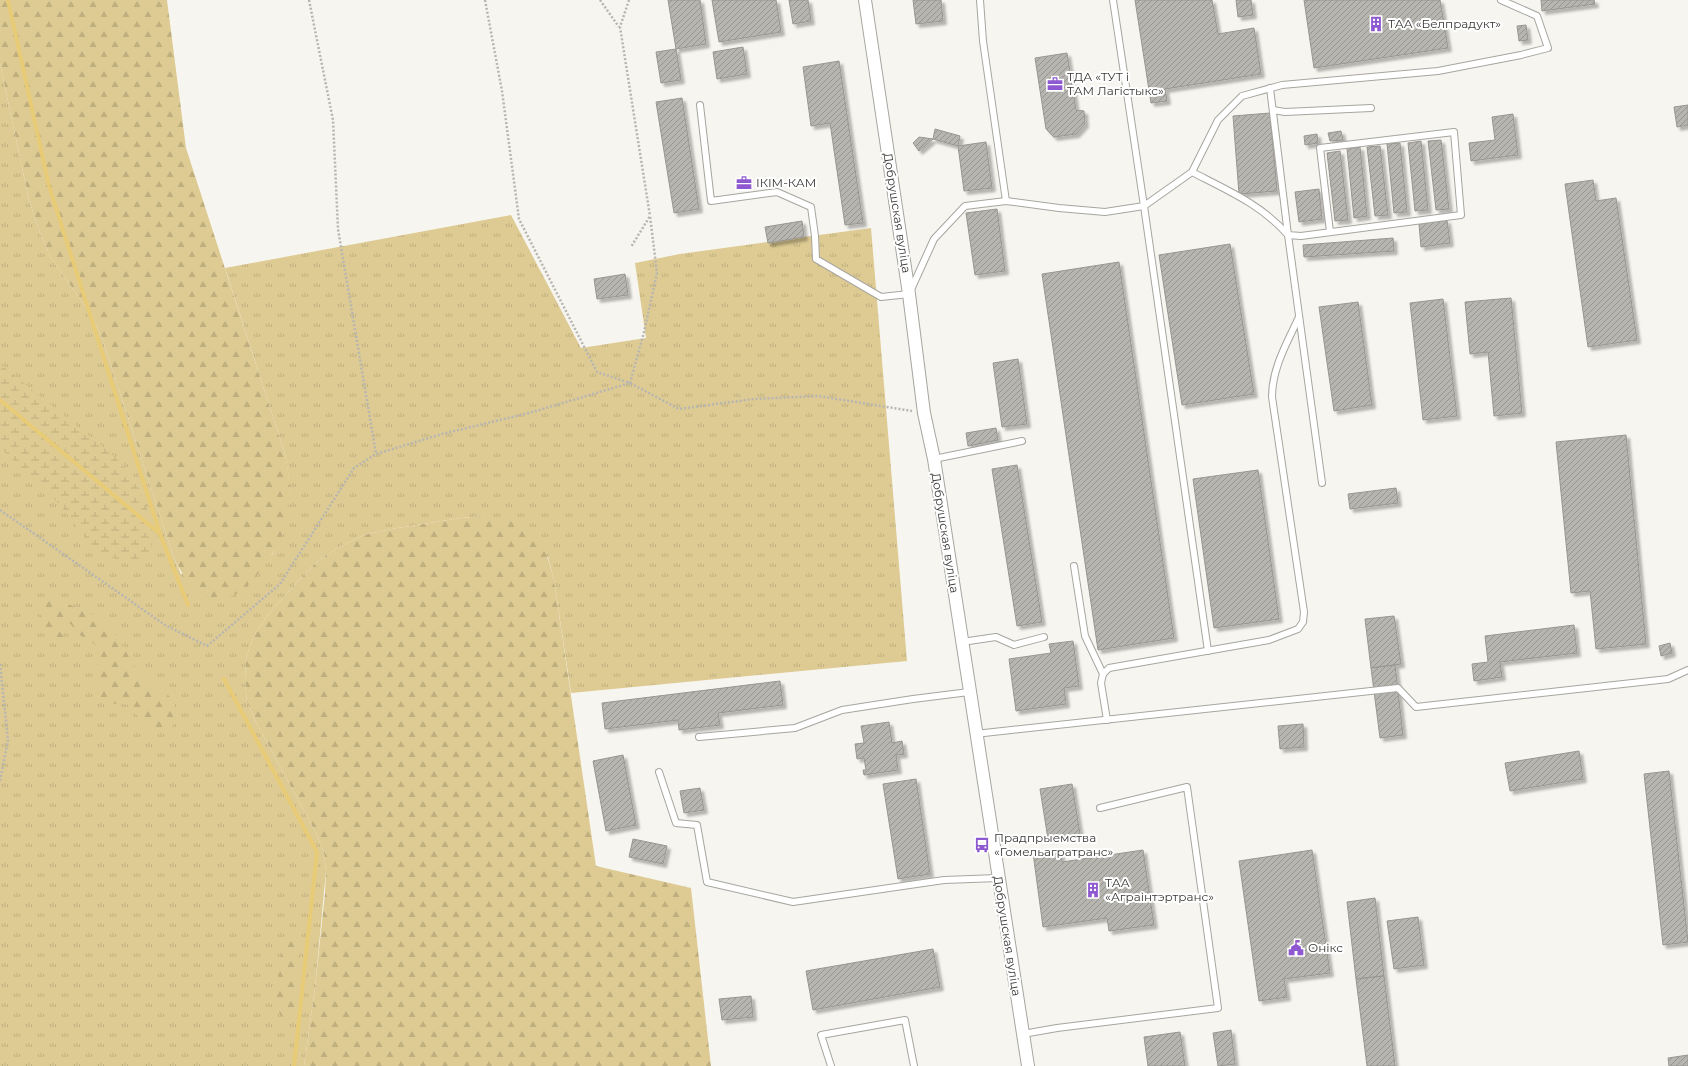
<svg xmlns="http://www.w3.org/2000/svg" width="1688" height="1066" font-family="Montserrat,sans-serif">
	<style>
		.grass { fill: url(#grass-tufts) }
		.forest { fill: url(#forest-firs) }
		.wetland { fill: url(#wetland-marsh) }
		.lines { fill: none; stroke-linecap: round; stroke-linejoin: round }
		.stream { stroke: #e8cb76; stroke-width: 4 }
		.building { fill: url(#building-hatch); stroke: #989691; filter: url(#shadow) }
		.lane-casing { stroke: #a7a5a0; stroke-width: 8 }
		.street-casing { stroke: #a7a5a0; stroke-width: 14 }
		.path { stroke: #b7b5b1; stroke-width: 2.5; stroke-dasharray: 2 2; stroke-linecap: butt }
		.lane { stroke: #fff; stroke-width: 6 }
		.street { stroke: #fff; stroke-width: 12 }
		.labels { text-anchor: middle; stroke-width: 4; stroke-linejoin: round; paint-order: stroke }
		.poi-label { font-size: 12px; fill: #393836; stroke: #fff; text-anchor: start }
		.street-label { font-size: 12px; fill: #393836; stroke: #fff }
	</style>
	<defs>
		<pattern id="grass-tufts" width="24" height="20" patternUnits="userSpaceOnUse"><rect width="24" height="20" fill="#decb93"/><path d="M3 7l-1-3M5 7V3M7 7l1-3M15 17l-1-3M17 17v-4M19 17l1-3" fill="none" stroke="#bfaf7f"/></pattern>
		<pattern id="forest-firs" width="22" height="20" patternUnits="userSpaceOnUse"><rect width="22" height="20" fill="#decb93"/><path d="M5 1l3.5 6h-7zM16 11l3.5 6h-7z" fill="#bfaf7f"/></pattern>
		<pattern id="wetland-marsh" width="20" height="14" patternUnits="userSpaceOnUse"><rect width="20" height="14" fill="#decb93"/><path d="M1 5h8M5 5V1M11 12h8M15 12V8" fill="none" stroke="#bfaf7f"/></pattern>
		<pattern id="building-hatch" width="6" height="6" patternUnits="userSpaceOnUse"><rect width="6" height="6" fill="#b6b5af"/><path d="M-1 1l2-2M0 6l6-6M5 7l2-2" fill="none" stroke="#95948f"/></pattern>
		<filter id="shadow"><feDropShadow dx="3.5" dy="3.5" stdDeviation="1" flood-color="#0004"/></filter>
	</defs>
	<rect width="100%" height="100%" fill="#f7f5f0"/>
	<!-- grass -->
	<path class="grass" d="M 0,64 L 29,200 L 40,233 L 51,258 L 92,316 L 102,338 L 174,558 L 181,574 L 272,555 C 290,518 293,495 285,454 L 225,268 L 511,215 L 581,348 L 646,338 L 635,263 L 680,254 L 871,228 L 907,661 L 571,693 L 554,580 L 548,557 L 484,516 L 461,518 L 391,529 L 364,535 L 341,546 L 319,560 L 298,581 L 270,612 L 254,635 L 246,658 L 245,681 L 247,702 L 256,722 L 316,833 L 324,852 L 326,871 L 315,988 L 304,1066 L 0,1066 Z"/>
	<!-- forest -->
	<g class="forest">
		<path d="M 0,0 L 167,0 L 186,148 L 285,454 C 291,482 292,505 283,532 C 279,544 271,556 264,566 C 231,613 198,609 174,558 L 102,338 L 92,316 L 51,258 L 40,233 L 29,200 L 0,64 Z"/>
		<path d="M 484,516 C 496,518 512,518 523,524 C 543,536 549,560 554,580 L 596,866 L 691,888 L 711,1066 L 304,1066 L 315,988 L 325,893 L 326,871 L 324,852 L 316,833 L 256,722 L 247,702 L 245,681 L 246,658 L 254,635 L 270,612 L 298,581 L 319,560 L 341,546 L 364,535 L 391,529 L 461,518 Z"/>
		<path d="M 47,598 C 57,598 66,603 75,607 C 90,613 105,621 115,634 C 131,656 134,676 160,689 C 185,702 178,738 155,732 C 139,728 139,711 128,705 C 120,701 112,707 105,701 C 87,686 105,661 96,646 C 92,640 84,639 79,634 C 73,629 72,622 64,620 L 58,623 L 59,630 L 65,641 L 60,645 C 43,641 32,609 47,598 Z"/>
		<path d="M 292,933 C 299,936 300,941 301,948 L 297,1006 L 292,1017 L 288,1018 L 280,1015 L 276,1005 L 282,944 L 287,934 Z"/>
	</g>
	<!-- wetland -->
	<path class="wetland" d="M 0,364 C 26,385 52,406 78,427 C 98,443 119,457 133,478 C 145,497 172,561 130,561 C 120,560 109,558 101,553 C 84,541 72,518 57,502 C 39,483 19,466 0,448 Z"/>
	<g class="lines">
		<!-- stream -->
		<g class="stream">
			<polyline points="8,0 49,186 160,534 188,605"/>
			<polyline points="0,400 159,533"/>
			<polyline points="224,679 317,852 294,1066"/>
		</g>
	</g>
	<!-- building -->
	<g class="building">
		<polygon points="668,0 700,0 706,44 676,49"/>
		<polygon points="712,0 776,0 781,32 719,42"/>
		<polygon points="789,0 808,0 811,21 793,24"/>
		<polygon points="913,0 941,0 943,21 916,24"/>
		<polygon points="1135,0 1212,0 1218,34 1254,28 1261,74 1165,89 1167,101 1151,103"/>
		<polygon points="1236,0 1251,0 1253,15 1238,17"/>
		<polygon points="1304,0 1440,0 1448,48 1314,68"/>
		<polygon points="1541,0 1594,0 1595,4 1542,11"/>
		<polygon points="1526,25 1528,40 1519,41 1517,26"/>
		<polygon points="743,47 747,74 717,79 713,52"/>
		<polygon points="676,49 681,80 661,83 656,52"/>
		<polygon points="1067,53 1076,110 1084,111 1085,124 1076,134 1054,137 1046,129 1035,58"/>
		<polygon points="839,61 863,223 845,225 830,123 811,126 803,67"/>
		<polygon points="682,98 699,209 674,213 656,102"/>
		<polygon points="1688,105 1688,125 1677,127 1674,107"/>
		<polygon points="1270,113 1277,191 1239,194 1233,116"/>
		<polygon points="1513,114 1518,155 1471,161 1469,143 1495,140 1492,117"/>
		<polygon points="935,129 960,136 958,146 933,139"/>
		<polygon points="1341,131 1343,140 1330,141 1328,133"/>
		<polygon points="1317,134 1318,143 1305,145 1304,136"/>
		<polygon points="919,137 933,139 919,151 913,143"/>
		<polygon points="1441,140 1449,209 1436,210 1428,141"/>
		<polygon points="1421,141 1428,210 1415,211 1408,143"/>
		<polygon points="986,142 992,188 964,191 958,146"/>
		<polygon points="1400,143 1407,212 1394,213 1387,144"/>
		<polygon points="1380,146 1388,215 1375,216 1367,147"/>
		<polygon points="1360,147 1367,216 1354,218 1347,149"/>
		<polygon points="1340,151 1348,220 1335,221 1327,153"/>
		<polygon points="1593,180 1596,201 1616,198 1637,340 1588,347 1565,184"/>
		<polygon points="1319,189 1322,219 1299,222 1295,192"/>
		<polygon points="997,209 1005,271 975,275 966,213"/>
		<polygon points="1447,220 1450,243 1421,247 1419,224"/>
		<polygon points="802,221 804,237 768,243 765,227"/>
		<polygon points="1393,238 1394,251 1304,257 1303,245"/>
		<polygon points="1230,244 1254,394 1182,405 1159,255"/>
		<polygon points="1119,262 1174,638 1098,650 1042,274"/>
		<polygon points="625,274 628,295 597,299 594,279"/>
		<polygon points="1511,298 1522,413 1494,416 1488,352 1470,354 1465,302"/>
		<polygon points="1443,299 1457,416 1423,420 1410,303"/>
		<polygon points="1358,302 1372,405 1334,411 1319,307"/>
		<polygon points="1018,359 1027,424 1002,427 993,363"/>
		<polygon points="996,428 998,440 968,446 966,433"/>
		<polygon points="1626,435 1646,644 1596,649 1590,591 1571,593 1556,442"/>
		<polygon points="1017,465 1042,622 1017,626 992,469"/>
		<polygon points="1258,470 1279,619 1214,628 1193,479"/>
		<polygon points="1396,488 1398,503 1350,509 1348,494"/>
		<polygon points="1394,616 1401,664 1371,668 1365,619"/>
		<polygon points="1574,625 1577,653 1500,662 1502,677 1474,681 1472,664 1488,662 1485,636"/>
		<polygon points="1073,641 1079,686 1064,688 1066,704 1016,711 1009,659 1051,653 1049,644"/>
		<polygon points="1670,643 1672,653 1661,656 1659,646"/>
		<polygon points="1395,665 1403,735 1380,738 1371,668"/>
		<polygon points="780,681 783,705 718,713 720,725 679,730 678,720 605,729 602,703"/>
		<polygon points="889,722 892,743 902,741 904,754 896,755 898,770 864,775 863,770 866,770 864,758 857,759 855,744 864,743 861,726"/>
		<polygon points="1303,724 1304,747 1280,749 1278,726"/>
		<polygon points="1579,751 1583,779 1510,791 1505,763"/>
		<polygon points="623,755 636,825 606,831 593,761"/>
		<polygon points="1669,771 1688,942 1663,945 1644,774"/>
		<polygon points="916,779 930,874 898,879 883,784"/>
		<polygon points="1072,784 1080,834 1048,839 1040,789"/>
		<polygon points="700,788 704,810 684,813 680,791"/>
		<polygon points="633,839 667,846 663,864 629,857"/>
		<polygon points="1060,849 1062,862 1143,850 1154,925 1109,931 1107,918 1043,927 1033,853"/>
		<polygon points="1312,850 1330,973 1284,979 1287,997 1259,1001 1239,861"/>
		<polygon points="1375,898 1384,976 1356,979 1347,902"/>
		<polygon points="1418,917 1424,965 1394,969 1387,921"/>
		<polygon points="933,949 940,987 813,1010 806,971"/>
		<polygon points="1384,976 1395,1066 1367,1066 1356,979"/>
		<polygon points="751,996 753,1017 722,1020 719,999"/>
		<polygon points="1231,1030 1235,1064 1218,1066 1213,1033"/>
		<polygon points="1180,1032 1185,1066 1148,1066 1144,1037"/>
		<polygon points="1688,1055 1688,1066 1669,1066 1668,1058"/>
	</g>
	<g class="lines">
		<defs>
			<g id="lane">
				<polyline points="980,0 983,41 1006,201"/>
				<polyline points="1113,0 1144,206 1208,651"/>
				<polyline points="1270,88 1288,235 1301,236 1461,215 1454,132 1320,148 1330,232"/>
				<polyline points="700,105 711,201 777,192 811,207 815,236 816,259 881,297 909,294 934,239 965,206 1006,201 1059,208 1105,212 1144,206 1192,172 1218,120 1242,96 1282,85 1438,71 1521,55 1548,48 1537,16 1501,0"/>
				<polyline points="1273,110 1285,112 1371,108"/>
				<path d="M 1192,172 C 1227,190 1262,205 1288,235 L 1322,483"/>
				<polyline points="934,459 1022,441"/>
				<polyline points="1074,566 1085,636 1103,674"/>
				<polyline points="962,642 996,637 1014,645 1044,637"/>
				<path d="M 1107,720 L 1101,683 L 1103,674 L 1109,668 L 1269,640 L 1298,629 L 1303,622 L 1304,612 L 1272,397 C 1272,368 1287,343 1299,317"/>
				<polyline points="975,734 1398,688 1416,707 1668,679 1688,670"/>
				<polyline points="699,737 795,728 842,710 913,699 969,692"/>
				<polyline points="659,772 676,823 697,825 707,882 793,902 944,880 998,878"/>
				<polyline points="1023,1034 1057,1028 1218,1008 1187,787 1100,808"/>
				<polyline points="831,1066 821,1035 905,1020 914,1066"/>
			</g>
			<polyline id="street" points="865,0 909,294 924,413 934,459 1028,1066"/>
		</defs>
		<!-- lane casing -->
		<use href="#lane" class="lane-casing"/>
		<!-- street casing -->
		<use href="#street" class="street-casing"/>
		<!-- path -->
		<g class="path">
			<polyline points="309,0 333,120 338,229 376,454"/>
			<polyline points="485,0 502,91 519,219 597,372 630,383 644,332 657,273 650,216 631,247"/>
			<polyline points="600,0 619,27"/>
			<polyline points="629,0 620,27 650,216"/>
			<polyline points="0,510 165,625 207,646 280,584 354,468 376,454 442,434 529,413 630,383 679,409 754,399 818,396 912,411"/>
			<polyline points="0,664 8,740 0,781"/>
		</g>
		<!-- lane -->
		<use href="#lane" class="lane"/>
		<!-- street -->
		<use href="#street" class="street"/>
	</g>
	<!-- icons -->
	<defs>
		<symbol id="building-bare" viewBox="-9 -9 18 18"><path d="M-4-6H4V6H1V3H-1V6H-4ZM-2.5-4.3h1.7v1.8h-1.7ZM.8-4.3h1.7v1.8H.8ZM-2.5-1h1.7V.8h-1.7ZM.8-1h1.7V.8H.8Z" fill="#8d58d0" stroke="#fff" stroke-width="2.5" paint-order="stroke"/></symbol>
		<symbol id="office-bare" viewBox="-9 -9 18 18"><path d="M-6-3h4V-5.5h4V-3h4V5H-6ZM-1-4.5V-3h2v-1.5ZM-6 0V1H6V0Z" fill="#8d58d0" stroke="#fff" stroke-width="2.5" paint-order="stroke"/></symbol>
		<symbol id="bus-bare" viewBox="-9 -9 18 18"><path d="M-5-6H5V4H4V6H2V4H-2V6H-4V4H-5ZM-3.5-4V0h7V-4ZM-3.5 1.2v1.5H-2V1.2ZM2 1.2v1.5H3.5V1.2Z" fill="#8d58d0" stroke="#fff" stroke-width="2.5" paint-order="stroke"/></symbol>
		<symbol id="civic-bare" viewBox="-9 -9 18 18"><path d="M-.6-6.5H3V-4.5H.6V-3L4-1V1h2V6H-6V1h2V-1L-.6-3ZM-1.2 2.5V6h2.4V2.5Z" fill="#8d58d0" stroke="#fff" stroke-width="2.5" paint-order="stroke"/></symbol>
	</defs>
	<g fill-rule="evenodd">
		<use href="#building-bare" x="1365" y="13" width="22" height="22"/>
		<use href="#office-bare" x="1044" y="73" width="22" height="22"/>
		<use href="#office-bare" x="733" y="172" width="22" height="22"/>
		<use href="#bus-bare" x="971" y="834" width="22" height="22"/>
		<use href="#building-bare" x="1082" y="879" width="22" height="22"/>
		<use href="#civic-bare" x="1285" y="937" width="22" height="22"/>
	</g>
	<g class="labels">
		<!-- poi labels -->
		<g class="poi-label">
			<text x="1388" y="28">ТАА «Белпрадукт»</text>
			<text x="1067" y="81">ТДА «ТУТ і<tspan x="1067" dy="14">ТАМ Лагістыкс»</tspan></text>
			<text x="756" y="187">ІКІМ-КАМ</text>
			<text x="994" y="842">Прадпрыемства<tspan x="994" dy="14">«Гомельагратранс»</tspan></text>
			<text x="1105" y="887">ТАА<tspan x="1105" dy="14">«Аграінтэртранс»</tspan></text>
			<text x="1308" y="952">Онікс</text>
		</g>
		<!-- street labels -->
		<g class="street-label">
			<text transform="translate(897 213) rotate(81)" y="4">Добрушская вуліца</text>
			<text transform="translate(945 533) rotate(81)" y="4">Добрушская вуліца</text>
			<text transform="translate(1007 936) rotate(81)" y="4">Добрушская вуліца</text>
		</g>
	</g>
</svg>
